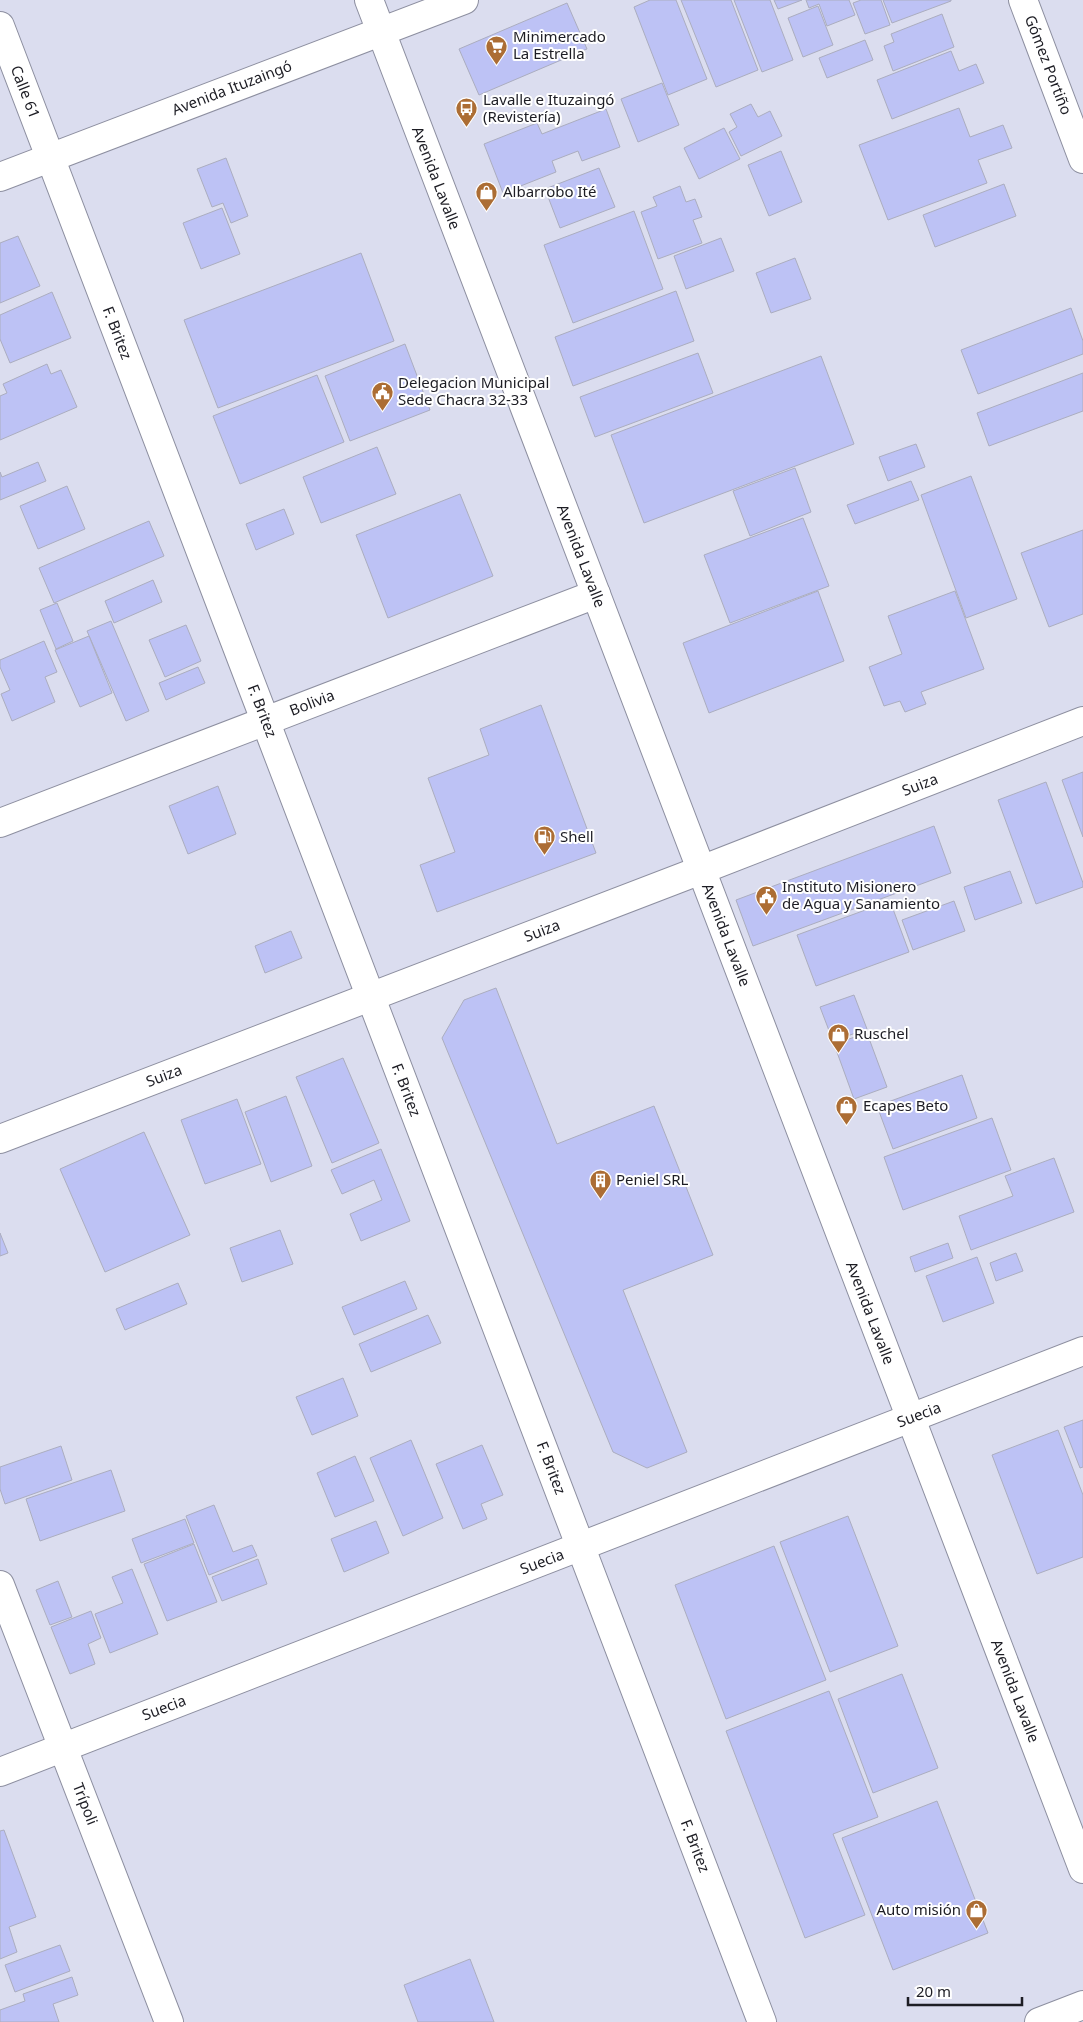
<svg xmlns="http://www.w3.org/2000/svg" width="1083" height="2022" font-family="'Noto Sans',sans-serif">
	<style>
		.building { fill: #bdc2f5; stroke: #abadbf }
		.lines { fill: none; stroke-linecap: round; stroke-linejoin: round }
		.minor-casing { stroke: #8d8fa0; stroke-width: 30 }
		.secondary-casing { stroke: #8d8fa0; stroke-width: 30 }
		.primary-casing { stroke: #8d8fa0; stroke-width: 30 }
		.minor { stroke: #fff; stroke-width: 28 }
		.secondary { stroke: #fff; stroke-width: 28 }
		.primary { stroke: #fff; stroke-width: 28 }
		.labels { text-anchor: middle; stroke-width: 4; stroke-linejoin: round; paint-order: stroke }
		.poi-label { font-size: 15px; fill: #1d1d24; stroke: #fff; text-anchor: start }
		.street-label { font-size: 15px; fill: #1d1d24; stroke: #fff }
	</style>
	<rect width="100%" height="100%" fill="#dbddef"/>
	<!-- building -->
	<g class="building">
		<polygon points="650,0 676,0 707,79 668,95 634,7"/>
		<polygon points="681,0 731,0 758,70 716,87"/>
		<polygon points="734,0 770,0 793,60 762,72"/>
		<polygon points="774,0 802,0 778,9"/>
		<polygon points="806,0 849,0 855,15 827,26 819,4 809,8"/>
		<polygon points="861,0 881,0 890,25 865,34 853,3"/>
		<polygon points="883,0 951,0 951,1 892,23"/>
		<polygon points="567,3 587,49 479,95 459,49"/>
		<polygon points="818,6 833,45 803,57 788,18"/>
		<polygon points="942,14 954,47 893,71 884,46 894,42 891,34"/>
		<polygon points="865,40 873,60 827,78 819,58"/>
		<polygon points="951,51 959,71 976,64 984,83 892,119 877,80"/>
		<polygon points="662,83 679,125 638,142 621,99"/>
		<polygon points="751,104 758,117 770,111 782,136 741,156 729,132 737,127 730,114"/>
		<polygon points="959,108 970,137 1003,125 1012,148 978,160 987,183 888,220 859,145"/>
		<polygon points="606,109 620,147 582,161 578,151 552,161 556,172 503,193 484,144 537,123 542,134"/>
		<polygon points="724,128 740,159 699,179 684,148"/>
		<polygon points="781,151 802,202 769,216 748,165"/>
		<polygon points="226,158 248,216 231,223 223,203 212,207 197,169"/>
		<polygon points="599,168 615,207 560,228 545,189"/>
		<polygon points="1004,184 1016,216 935,247 923,215"/>
		<polygon points="680,186 686,202 695,199 702,217 693,220 702,243 658,259 641,212 657,206 653,197"/>
		<polygon points="222,208 240,254 201,269 183,223"/>
		<polygon points="634,211 663,289 573,323 544,245"/>
		<polygon points="18,236 40,286 0,303 0,243"/>
		<polygon points="721,238 734,271 686,289 674,256"/>
		<polygon points="361,253 394,341 218,408 184,320"/>
		<polygon points="795,258 811,299 771,313 756,273"/>
		<polygon points="676,291 694,341 573,386 555,337"/>
		<polygon points="52,292 71,338 10,363 0,339 0,315"/>
		<polygon points="1071,308 1083,341 1083,354 978,394 961,350"/>
		<polygon points="405,344 430,410 350,441 325,376"/>
		<polygon points="698,353 713,393 595,437 580,397"/>
		<polygon points="821,356 854,444 644,523 611,435"/>
		<polygon points="47,364 51,374 61,370 77,407 0,440 0,396 7,393 3,384"/>
		<polygon points="1083,373 1083,411 989,446 977,413"/>
		<polygon points="317,375 344,442 240,484 213,416"/>
		<polygon points="916,444 925,467 888,481 879,457"/>
		<polygon points="377,447 396,494 321,523 303,477"/>
		<polygon points="38,462 46,481 0,500 0,472 2,477"/>
		<polygon points="795,468 811,512 750,536 733,491"/>
		<polygon points="971,476 1017,599 966,618 921,495"/>
		<polygon points="911,481 919,500 855,524 847,505"/>
		<polygon points="67,486 85,529 38,549 20,506"/>
		<polygon points="460,494 493,576 388,618 356,535"/>
		<polygon points="284,509 294,534 256,550 246,524"/>
		<polygon points="803,518 829,586 730,623 704,555"/>
		<polygon points="149,521 164,556 54,603 39,568"/>
		<polygon points="1083,530 1083,614 1049,627 1021,553"/>
		<polygon points="153,580 162,602 114,623 105,601"/>
		<polygon points="818,591 844,661 709,713 683,643"/>
		<polygon points="955,591 984,669 921,692 926,704 905,712 900,701 884,706 869,667 902,654 888,616"/>
		<polygon points="57,603 73,641 56,649 40,610"/>
		<polygon points="111,621 149,711 126,721 87,631"/>
		<polygon points="186,625 201,661 165,677 149,640"/>
		<polygon points="89,636 112,693 80,707 55,650"/>
		<polygon points="44,641 57,672 45,677 55,702 12,721 1,694 10,690 0,667 0,660"/>
		<polygon points="198,667 205,683 166,700 159,683"/>
		<polygon points="541,705 596,853 437,912 420,865 455,852 428,778 489,755 480,729"/>
		<polygon points="1083,772 1083,837 1062,780"/>
		<polygon points="1046,782 1083,883 1083,887 1036,904 998,800"/>
		<polygon points="218,786 236,834 188,854 169,806"/>
		<polygon points="934,826 951,873 753,946 736,900"/>
		<polygon points="1010,871 1022,903 975,920 964,887"/>
		<polygon points="890,901 909,952 816,986 797,935"/>
		<polygon points="954,901 965,931 913,950 902,920"/>
		<polygon points="291,931 302,958 265,973 255,946"/>
		<polygon points="496,988 557,1144 654,1106 713,1255 623,1290 687,1452 647,1468 613,1452 442,1038 464,1000"/>
		<polygon points="854,995 867,1029 833,1041 820,1007"/>
		<polygon points="867,1033 887,1087 854,1099 834,1044"/>
		<polygon points="343,1058 379,1143 332,1163 296,1077"/>
		<polygon points="962,1075 977,1118 893,1149 877,1106"/>
		<polygon points="286,1096 312,1166 271,1182 245,1112"/>
		<polygon points="237,1099 261,1164 205,1184 181,1120"/>
		<polygon points="992,1118 1011,1170 903,1210 884,1157"/>
		<polygon points="144,1132 190,1235 105,1272 60,1169"/>
		<polygon points="381,1149 410,1221 361,1241 350,1214 382,1200 374,1180 342,1194 331,1170"/>
		<polygon points="1054,1158 1074,1212 971,1250 959,1216 1013,1196 1005,1176"/>
		<polygon points="280,1230 293,1264 242,1282 230,1248"/>
		<polygon points="0,1233 8,1253 0,1256"/>
		<polygon points="948,1243 953,1258 915,1272 910,1257"/>
		<polygon points="1016,1253 1023,1271 996,1281 990,1263"/>
		<polygon points="977,1257 994,1303 943,1322 926,1276"/>
		<polygon points="405,1281 417,1309 354,1335 342,1307"/>
		<polygon points="178,1283 187,1304 125,1330 116,1309"/>
		<polygon points="428,1315 441,1343 371,1372 359,1344"/>
		<polygon points="343,1378 358,1416 312,1435 296,1397"/>
		<polygon points="1083,1420 1083,1467 1080,1468 1064,1427"/>
		<polygon points="1058,1430 1083,1495 1083,1557 1037,1574 992,1455"/>
		<polygon points="411,1440 443,1518 403,1536 370,1458"/>
		<polygon points="482,1445 503,1495 481,1504 487,1519 463,1529 436,1464"/>
		<polygon points="61,1446 72,1480 5,1504 0,1489 0,1467"/>
		<polygon points="355,1456 374,1501 335,1517 317,1473"/>
		<polygon points="111,1470 125,1511 40,1541 26,1499"/>
		<polygon points="214,1505 233,1552 252,1545 257,1556 209,1575 186,1516"/>
		<polygon points="848,1516 898,1646 830,1672 780,1542"/>
		<polygon points="185,1519 194,1543 141,1563 132,1539"/>
		<polygon points="376,1521 389,1553 344,1572 331,1539"/>
		<polygon points="194,1544 217,1602 167,1621 144,1564"/>
		<polygon points="774,1546 826,1680 726,1719 675,1585"/>
		<polygon points="258,1559 267,1584 222,1601 212,1577"/>
		<polygon points="132,1569 158,1634 110,1653 95,1614 123,1603 112,1577"/>
		<polygon points="58,1581 72,1617 50,1625 36,1590"/>
		<polygon points="91,1611 101,1638 88,1644 95,1664 70,1674 51,1627"/>
		<polygon points="902,1674 938,1768 873,1793 838,1699"/>
		<polygon points="829,1691 878,1817 833,1834 865,1915 805,1938 726,1731"/>
		<polygon points="937,1801 988,1933 893,1970 842,1838"/>
		<polygon points="4,1830 36,1917 9,1927 17,1952 0,1959 0,1831"/>
		<polygon points="60,1945 70,1971 15,1992 5,1965"/>
		<polygon points="470,1959 494,2022 418,2022 404,1985"/>
		<polygon points="72,1977 78,1995 53,2004 59,2022 0,2022 0,2010 25,2001 23,1994"/>
	</g>
	<g class="lines">
		<defs>
			<g id="minor">
				<polyline points="1023,0 1083,159"/>
				<polyline points="0,26 762,2022"/>
				<polyline points="0,823 596,594"/>
				<polyline points="0,1139 701,870 1083,721"/>
				<polyline points="0,1585 169,2022"/>
				<polyline points="0,1772 1083,1351"/>
			</g>
			<g id="secondary">
				<polyline points="0,177 464,0"/>
				<polyline points="1039,2022 1083,2005"/>
			</g>
			<polyline id="primary" points="369,0 1083,1869"/>
		</defs>
		<!-- minor casing -->
		<use href="#minor" class="minor-casing"/>
		<!-- secondary casing -->
		<use href="#secondary" class="secondary-casing"/>
		<!-- primary casing -->
		<use href="#primary" class="primary-casing"/>
		<!-- minor -->
		<use href="#minor" class="minor"/>
		<!-- secondary -->
		<use href="#secondary" class="secondary"/>
		<!-- primary -->
		<use href="#primary" class="primary"/>
	</g>
	<!-- icons -->
	<defs>
		<symbol id="supermarket-pin" viewBox="-11 -11 22 30"><path d="M0 17L-7.5 6A9.5 9.5 0 1 1 7.5 6Z" fill="#ac6d34" stroke="#fff"/><path d="M-6-5.5h2.5l.6 2H6L4.5 2H-2.5L-4.4-4H-6ZM-1.5 3.2a1.3 1.3 0 1 0 .1 0ZM3 3.2a1.3 1.3 0 1 0 .1 0Z" fill="#fff"/></symbol>
		<symbol id="bus-pin" viewBox="-11 -11 22 30"><path d="M0 17L-7.5 6A9.5 9.5 0 1 1 7.5 6Z" fill="#ac6d34" stroke="#fff"/><path d="M-5-6H5V4H4V6H2V4H-2V6H-4V4H-5ZM-3.5-4V0h7V-4ZM-3.5 1.2v1.5H-2V1.2ZM2 1.2v1.5H3.5V1.2Z" fill="#fff"/></symbol>
		<symbol id="shop-pin" viewBox="-11 -11 22 30"><path d="M0 17L-7.5 6A9.5 9.5 0 1 1 7.5 6Z" fill="#ac6d34" stroke="#fff"/><path d="M-5-2.5h2.3a2.7 3.5 0 0 1 5.4 0H5L5.5 6h-11ZM-1.5-2.5h3a1.5 2.3 0 0 0-3 0Z" fill="#fff"/></symbol>
		<symbol id="civic-pin" viewBox="-11 -11 22 30"><path d="M0 17L-7.5 6A9.5 9.5 0 1 1 7.5 6Z" fill="#ac6d34" stroke="#fff"/><path d="M-.6-6.5H3V-4.5H.6V-3L4-1V1h2V6H-6V1h2V-1L-.6-3ZM-1.2 2.5V6h2.4V2.5Z" fill="#fff"/></symbol>
		<symbol id="fuel-pin" viewBox="-11 -11 22 30"><path d="M0 17L-7.5 6A9.5 9.5 0 1 1 7.5 6Z" fill="#ac6d34" stroke="#fff"/><path d="M-5.5-6h7V0h2V4h1.3V-2.5L3-4.5l.8-.8L6-3V5H2.5V1h-1V6h-7ZM-4.2-4.7v3.2H.2V-4.7Z" fill="#fff"/></symbol>
		<symbol id="building-pin" viewBox="-11 -11 22 30"><path d="M0 17L-7.5 6A9.5 9.5 0 1 1 7.5 6Z" fill="#ac6d34" stroke="#fff"/><path d="M-4-6H4V6H1V3H-1V6H-4ZM-2.5-4.3h1.7v1.8h-1.7ZM.8-4.3h1.7v1.8H.8ZM-2.5-1h1.7V.8h-1.7ZM.8-1h1.7V.8H.8Z" fill="#fff"/></symbol>
	</defs>
	<g fill-rule="evenodd">
		<use href="#supermarket-pin" x="484" y="34" width="25" height="34"/>
		<use href="#bus-pin" x="454" y="96" width="25" height="34"/>
		<use href="#shop-pin" x="474" y="180" width="25" height="34"/>
		<use href="#civic-pin" x="370" y="380" width="25" height="34"/>
		<use href="#fuel-pin" x="532" y="824" width="25" height="34"/>
		<use href="#civic-pin" x="754" y="884" width="25" height="34"/>
		<use href="#shop-pin" x="826" y="1022" width="25" height="34"/>
		<use href="#shop-pin" x="834" y="1094" width="25" height="34"/>
		<use href="#building-pin" x="588" y="1168" width="25" height="34"/>
		<use href="#shop-pin" x="964" y="1898" width="25" height="34"/>
	</g>
	<g class="labels">
		<!-- poi labels -->
		<g class="poi-label">
			<text x="513" y="42">Minimercado<tspan x="513" dy="17">La Estrella</tspan></text>
			<text x="483" y="105">Lavalle e Ituzaingó<tspan x="483" dy="17">(Revistería)</tspan></text>
			<text x="503" y="197">Albarrobo Ité</text>
			<text x="398" y="388">Delegacion Municipal<tspan x="398" dy="17">Sede Chacra 32-33</tspan></text>
			<text x="560" y="842">Shell</text>
			<text x="782" y="892">Instituto Misionero<tspan x="782" dy="17">de Agua y Sanamiento</tspan></text>
			<text x="854" y="1039">Ruschel</text>
			<text x="863" y="1111">Ecapes Beto</text>
			<text x="616" y="1185">Peniel SRL</text>
			<text x="961" y="1915" text-anchor="end">Auto misión</text>
		</g>
		<!-- street labels -->
		<g class="street-label">
			<text transform="translate(1048 65) rotate(69)" y="5">Gómez Portiño</text>
			<text transform="translate(232 88) rotate(-21)" y="5">Avenida Ituzaingó</text>
			<text transform="translate(25 92) rotate(69)" y="5">Calle 61</text>
			<text transform="translate(436 178) rotate(69)" y="5">Avenida Lavalle</text>
			<text transform="translate(117 333) rotate(69)" y="5">F. Britez</text>
			<text transform="translate(581 556) rotate(69)" y="5">Avenida Lavalle</text>
			<text transform="translate(312 703) rotate(-21)" y="5">Bolivia</text>
			<text transform="translate(262 711) rotate(69)" y="5">F. Britez</text>
			<text transform="translate(920 785) rotate(-21)" y="5">Suiza</text>
			<text transform="translate(542 931) rotate(-21)" y="5">Suiza</text>
			<text transform="translate(726 935) rotate(69)" y="5">Avenida Lavalle</text>
			<text transform="translate(164 1076) rotate(-21)" y="5">Suiza</text>
			<text transform="translate(406 1090) rotate(69)" y="5">F. Britez</text>
			<text transform="translate(870 1313) rotate(69)" y="5">Avenida Lavalle</text>
			<text transform="translate(919 1415) rotate(-21)" y="5">Suecia</text>
			<text transform="translate(551 1468) rotate(69)" y="5">F. Britez</text>
			<text transform="translate(542 1562) rotate(-21)" y="5">Suecia</text>
			<text transform="translate(1015 1691) rotate(69)" y="5">Avenida Lavalle</text>
			<text transform="translate(164 1708) rotate(-21)" y="5">Suecia</text>
			<text transform="translate(85 1804) rotate(69)" y="5">Trípoli</text>
			<text transform="translate(695 1846) rotate(69)" y="5">F. Britez</text>
		</g>
	</g>
	<!-- scale -->
	<path d="M908 1997v8h114v-8" fill="none" stroke="#1d1d24" stroke-width="2.5"/>
	<text x="916" y="1997" font-size="15" fill="#1d1d24" stroke="#ffffff" stroke-width="4" paint-order="stroke">20 m</text>
</svg>
